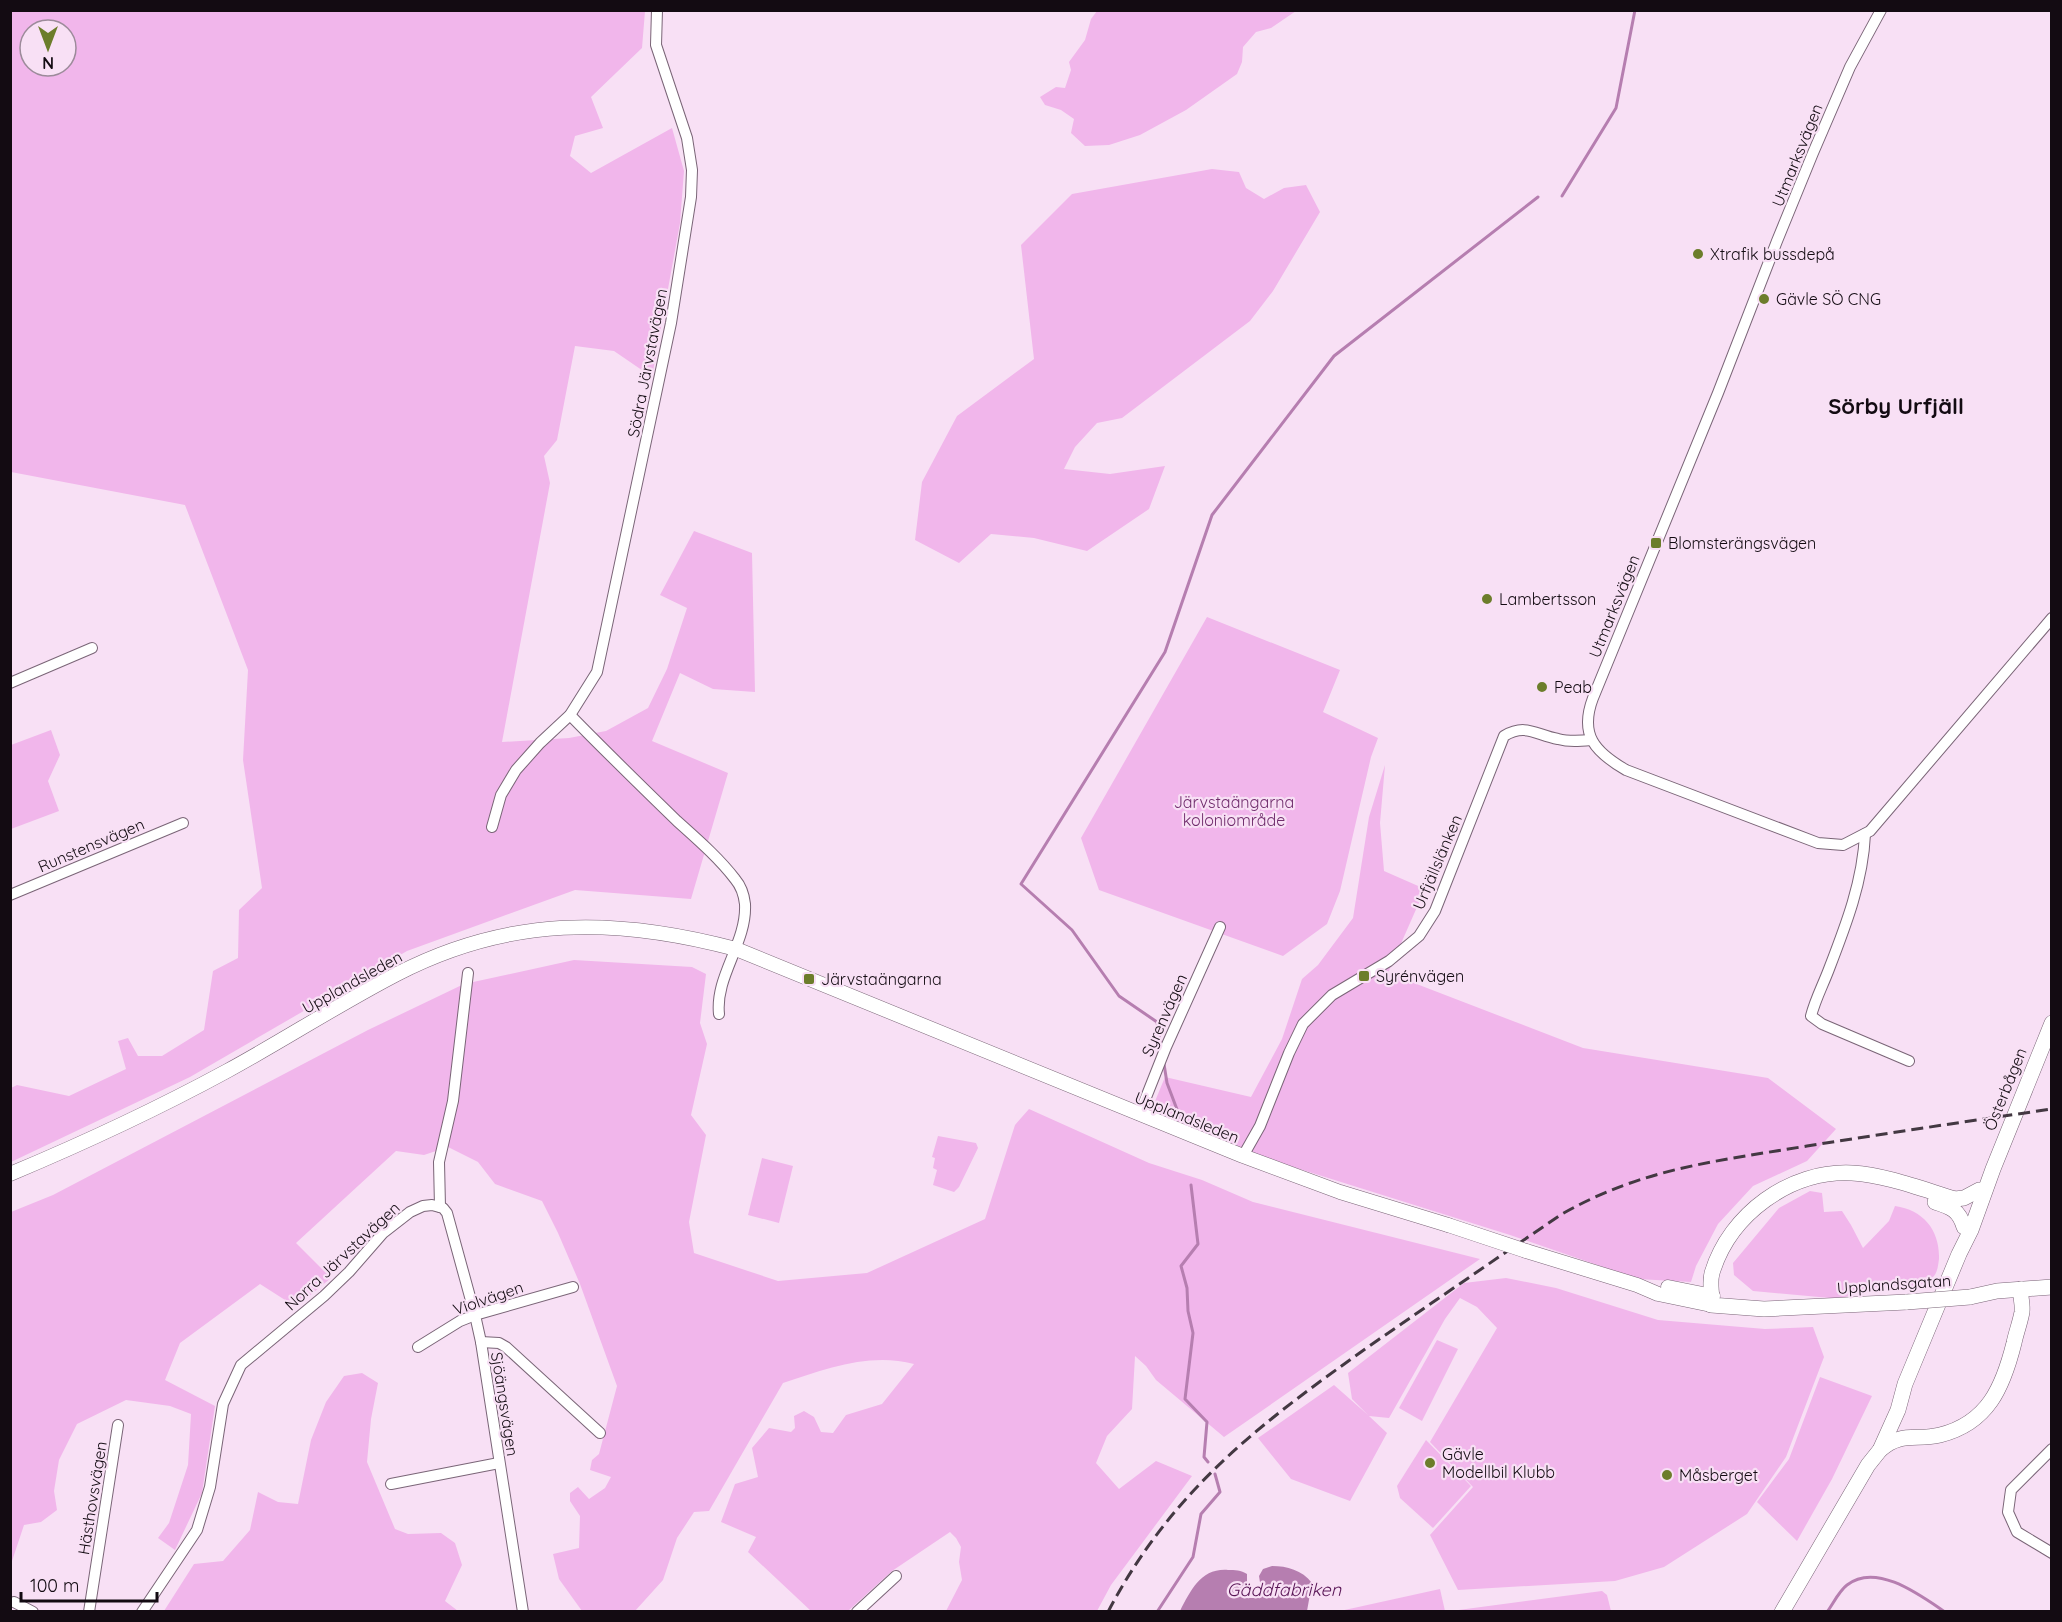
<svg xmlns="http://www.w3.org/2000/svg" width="2062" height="1622" font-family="Quicksand,sans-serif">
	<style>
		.green { fill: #f1b6eb; fill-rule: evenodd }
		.water { fill: #b67eb0 }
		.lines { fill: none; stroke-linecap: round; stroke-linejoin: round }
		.stream { stroke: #b67eb0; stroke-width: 3 }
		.minor-casing { stroke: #7a6577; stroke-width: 12 }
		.tertiary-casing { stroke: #7a6577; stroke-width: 15 }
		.secondary-casing { stroke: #7a6577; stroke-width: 16 }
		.minor { stroke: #fff; stroke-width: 10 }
		.tertiary { stroke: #fff; stroke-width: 14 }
		.secondary { stroke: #fff; stroke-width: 15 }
		.rail { stroke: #433842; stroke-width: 3; stroke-dasharray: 12 6; stroke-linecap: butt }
		.tertiary-bridge-casing { stroke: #7a6577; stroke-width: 15; stroke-linecap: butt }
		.secondary-bridge-casing { stroke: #7a6577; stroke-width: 16; stroke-linecap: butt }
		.tertiary-bridge { stroke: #fff; stroke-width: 14 }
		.secondary-bridge { stroke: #fff; stroke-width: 15 }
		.poi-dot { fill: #6c7d2b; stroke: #f8e0f5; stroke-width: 2 }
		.labels { text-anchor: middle; stroke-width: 4.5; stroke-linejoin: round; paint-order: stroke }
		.street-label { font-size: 16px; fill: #130b12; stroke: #f8e0f5 }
		.poi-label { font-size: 16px; fill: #130b12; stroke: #f8e0f5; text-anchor: start }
		.park-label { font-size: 16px; fill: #702c6c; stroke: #f8e0f5 }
		.water-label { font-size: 18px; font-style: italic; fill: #581455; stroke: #f8e0f5 }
		.district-label { font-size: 22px; font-weight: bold; fill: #130b12; stroke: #f8e0f5 }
	</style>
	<rect width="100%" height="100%" fill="#f8e0f5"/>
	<!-- green -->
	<g class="green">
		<path d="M 10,11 L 645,11 L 642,48 L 591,97 L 603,128 L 575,136 L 570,156 L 591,173 L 672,128 L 684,171 L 680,223 L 652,377 L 614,351 L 575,346 L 557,440 L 544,456 L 550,483 L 502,742 L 569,738 L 606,731 L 648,708 L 667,669 L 687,608 L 660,595 L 694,531 L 752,553 L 755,692 L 713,689 L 680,673 L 652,741 L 728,773 L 691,899 L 575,890 L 407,951 L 190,1077 L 11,1162 L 11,1088 L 17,1085 L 69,1096 L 126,1069 L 118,1041 L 128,1038 L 138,1056 L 162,1056 L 204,1030 L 213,971 L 238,958 L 239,910 L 262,888 L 243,760 L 248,670 L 185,505 L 11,472 ZM 30,30 L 66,30 L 66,66 L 30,66 Z"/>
		<polygon points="1097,11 1097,10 1296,11 1271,28 1256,32 1243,47 1242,62 1237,74 1186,110 1140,135 1109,145 1085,146 1071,133 1074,119 1061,110 1045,105 1040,97 1056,87 1065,88 1071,70 1069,62 1085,40 1091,19"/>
		<polygon points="1212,169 1239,172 1246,188 1264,199 1284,188 1306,185 1320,212 1273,291 1250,321 1122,418 1097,423 1075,447 1064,469 1110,474 1165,466 1149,509 1087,551 1034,538 991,534 959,563 915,540 922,482 957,416 1034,359 1021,245 1072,194"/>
		<polygon points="1207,617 1340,670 1323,712 1378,738 1371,757 1340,891 1327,924 1283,956 1099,890 1081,838"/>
		<polygon points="51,730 60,755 48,781 59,811 11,829 11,745"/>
		<polygon points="1385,765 1380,823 1384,871 1425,889 1388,973 1583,1048 1768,1078 1836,1129 1807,1161 1753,1186 1718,1224 1696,1266 1691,1282 1638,1279 1510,1235 1274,1161 1151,1111 1165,1077 1251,1097 1282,1039 1302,979 1318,965 1353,918 1369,817"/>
		<path d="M 574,960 L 692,967 L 706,974 L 700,1023 L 707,1044 L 691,1115 L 706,1135 L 689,1222 L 694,1253 L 778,1281 L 867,1273 L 985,1219 L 1015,1125 L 1029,1109 L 1149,1163 L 1202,1180 L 1253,1202 L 1480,1259 L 1224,1437 L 1156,1380 L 1146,1366 L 1135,1356 L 1132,1409 L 1107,1436 L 1096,1463 L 1119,1489 L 1156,1461 L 1192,1476 L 1111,1585 L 1097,1611 L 946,1611 L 962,1580 L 959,1562 L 961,1547 L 956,1538 L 950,1532 L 892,1571 L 848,1611 L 811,1611 L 748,1552 L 756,1537 L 721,1522 L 735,1484 L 758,1477 L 752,1448 L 769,1428 L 791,1432 L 795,1428 L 794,1416 L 804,1411 L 814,1417 L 821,1432 L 833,1433 L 846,1415 L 882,1404 L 914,1364 C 870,1352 825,1369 783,1383 L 709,1511 L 694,1512 L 677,1538 L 663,1580 L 635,1611 L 582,1611 L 559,1579 L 553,1554 L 579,1548 L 580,1516 L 570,1501 L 570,1493 L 578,1487 L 589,1499 L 605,1488 L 611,1477 L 590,1470 L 592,1460 L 599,1454 L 617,1386 L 580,1284 L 558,1233 L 542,1201 L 495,1184 L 478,1162 L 448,1147 L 424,1155 L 396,1151 L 296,1243 L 331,1278 L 296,1307 L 260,1284 L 180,1343 L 165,1380 L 215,1406 L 202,1493 L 175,1550 L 158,1538 L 169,1523 L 188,1465 L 191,1414 L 170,1406 L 126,1400 L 77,1424 L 59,1460 L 54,1491 L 57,1510 L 41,1522 L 24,1525 L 11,1564 L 11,1212 L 53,1195 L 368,1030 L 464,984 Z"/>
		<polygon points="938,1136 976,1143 978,1148 959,1187 954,1192 933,1185 937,1170 933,1168 935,1158 932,1157"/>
		<polygon points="762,1158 793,1166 779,1223 748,1215"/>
		<path d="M 1810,1191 L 1822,1193 L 1824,1212 L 1842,1211 L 1851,1225 L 1863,1248 L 1889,1221 L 1895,1206 C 1924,1210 1940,1231 1939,1259 C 1938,1265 1938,1272 1933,1277 C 1929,1282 1918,1285 1912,1289 L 1901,1285 L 1865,1288 L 1841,1299 L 1753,1291 L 1734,1275 L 1733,1263 L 1779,1208 Z"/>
		<polygon points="1506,1278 1556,1288 1658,1320 1765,1329 1813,1327 1824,1357 1786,1457 1747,1514 1664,1567 1615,1581 1458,1590 1430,1535 1473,1487 1430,1442 1497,1328 1477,1307 1460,1298 1445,1319 1389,1418 1369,1416 1387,1433 1350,1501 1291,1479 1258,1438 1334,1385 1368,1415 1352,1399 1348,1373 1464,1283"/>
		<polygon points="1437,1340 1458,1349 1422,1421 1399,1408"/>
		<polygon points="362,1373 378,1383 371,1419 367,1462 395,1529 408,1534 441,1533 455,1543 462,1565 445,1601 458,1611 164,1611 194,1564 223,1561 250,1530 258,1492 278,1502 298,1504 311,1440 326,1402 344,1376"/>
		<polygon points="1820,1377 1872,1396 1832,1479 1797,1541 1757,1502 1789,1459"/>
		<polygon points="1426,1440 1471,1486 1433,1528 1400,1498 1397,1486"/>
		<polygon points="1440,1589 1445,1611 1340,1611"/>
		<polygon points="1602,1591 1607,1595 1611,1611 1451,1611"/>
	</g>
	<!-- water -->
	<path class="water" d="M 1272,1566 C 1287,1566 1302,1570 1312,1583 L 1307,1611 L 1180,1611 C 1191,1590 1201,1568 1228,1570 C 1235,1570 1241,1570 1247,1574 L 1247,1582 L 1242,1588 L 1242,1596 L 1245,1598 L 1259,1598 L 1262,1595 L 1259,1576 L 1263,1569 Z"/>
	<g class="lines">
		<!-- stream -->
		<g class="stream">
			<polyline points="1562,196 1616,108 1635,10"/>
			<polyline points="1161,1048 1157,1022 1119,996 1072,930 1021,884 1165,652 1212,515 1334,356 1538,197"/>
			<polyline points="1164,1064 1167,1083 1181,1120"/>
			<polyline points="1191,1185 1198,1244 1181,1266 1187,1288 1188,1311 1193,1333 1185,1399 1207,1422 1204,1457 1208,1462"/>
			<polyline points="1157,1612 1193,1557 1201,1514 1220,1492 1215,1474"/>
			<path d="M 1827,1612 C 1833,1604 1839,1591 1847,1585 C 1876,1562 1920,1595 1945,1612"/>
		</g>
		<defs>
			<g id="minor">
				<path d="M 1881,10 L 1850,67 L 1813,153 L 1777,241 L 1718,393 L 1593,698 C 1579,735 1595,752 1626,770 L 1818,843 L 1843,845 L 1870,831 L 2052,618"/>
				<polyline points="10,683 92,648"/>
				<path d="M 570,715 C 605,751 641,786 677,821 C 697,839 719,858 735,879 C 741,886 744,895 745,904 C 747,943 715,976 719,1014"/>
				<polyline points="492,827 501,795 516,770 540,743 570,715 597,672 671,323 691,197 692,170 687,138 656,45 657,10"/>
				<path d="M 1865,834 C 1863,881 1846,925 1829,969 C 1823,985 1815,1000 1811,1016 L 1822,1024 L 1909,1061"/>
				<polyline points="10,895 183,823"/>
				<polyline points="1139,1115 1166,1047 1220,927"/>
				<path d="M 1243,1156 L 1260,1126 L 1289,1053 L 1303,1024 L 1332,995 L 1389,961 L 1419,936 L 1435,911 L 1504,736 C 1526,723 1536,735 1558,739 C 1569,742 1580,741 1591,740"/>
				<polyline points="440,1207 439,1162 453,1101 468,973"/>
				<polyline points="481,1342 499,1343 506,1347 600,1433"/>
				<polyline points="418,1347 460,1321 475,1315 573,1287"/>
				<polyline points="2052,1449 2011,1490 2008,1512 2017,1532 2052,1553"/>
				<polyline points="391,1484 499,1463"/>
				<polyline points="14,1602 33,1612"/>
				<polyline points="89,1612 118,1425"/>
				<polyline points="142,1612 197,1530 210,1487 223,1404 241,1365 324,1296 349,1272 383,1233 410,1212 423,1206 432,1205 443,1208 447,1213 475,1315 481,1342 523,1612"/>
				<polyline points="857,1612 896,1576"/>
			</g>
			<g id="tertiary">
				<path d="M 10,1174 C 84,1143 157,1109 227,1071 C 284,1040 339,1004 397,974 C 509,916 616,917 736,949 L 1243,1156 L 1340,1192 L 1448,1225"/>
				<polyline points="1526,1251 1637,1285 1658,1294 1711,1305"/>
				<polyline points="1668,1287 1713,1296"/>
			</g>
			<g id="secondary">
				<path d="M 1935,1202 C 1951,1207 1959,1210 1964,1227"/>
				<polyline points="1970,1297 1997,1291 2052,1287"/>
				<path d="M 1907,1302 L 1764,1309 L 1711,1305 C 1713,1294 1709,1284 1712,1273 C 1730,1214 1790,1170 1852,1173 C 1886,1175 1922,1189 1955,1199 L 1964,1198 L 1979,1190"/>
				<path d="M 1880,1450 C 1901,1431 1916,1441 1940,1435 C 1988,1423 2003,1387 2014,1343 C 2016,1333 2020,1323 2022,1312 C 2023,1304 2020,1297 2021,1289"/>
				<polyline points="1782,1612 1868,1465 1880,1450 1898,1410 1905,1384 1959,1254 1971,1230 1993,1169 2052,1023"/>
			</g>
		</defs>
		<!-- minor casing -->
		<use href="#minor" class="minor-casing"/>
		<!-- tertiary casing -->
		<use href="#tertiary" class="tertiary-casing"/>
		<!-- secondary casing -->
		<use href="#secondary" class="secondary-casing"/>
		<!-- minor -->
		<use href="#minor" class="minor"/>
		<!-- tertiary -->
		<use href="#tertiary" class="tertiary"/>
		<!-- secondary -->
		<use href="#secondary" class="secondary"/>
		<!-- rail -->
		<path class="rail" d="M 1108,1612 C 1173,1487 1266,1419 1378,1340 C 1439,1298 1500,1256 1562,1214 C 1643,1168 1717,1161 1807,1146 C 1888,1133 1970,1121 2052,1109"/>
		<defs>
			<polyline id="tertiary-bridge" points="1448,1225 1526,1251"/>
			<polyline id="secondary-bridge" points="1907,1302 1970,1297"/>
		</defs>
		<!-- tertiary-bridge casing -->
		<use href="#tertiary-bridge" class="tertiary-bridge-casing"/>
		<!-- secondary-bridge casing -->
		<use href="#secondary-bridge" class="secondary-bridge-casing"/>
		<!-- tertiary-bridge -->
		<use href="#tertiary-bridge" class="tertiary-bridge"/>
		<!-- secondary-bridge -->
		<use href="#secondary-bridge" class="secondary-bridge"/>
	</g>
	<!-- markers -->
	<g class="poi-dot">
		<circle cx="1698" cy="254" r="6"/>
		<circle cx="1764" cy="299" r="6"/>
		<rect x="1650" y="537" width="12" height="12" rx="3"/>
		<circle cx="1487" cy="599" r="6"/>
		<circle cx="1542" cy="687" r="6"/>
		<rect x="1358" y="970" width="12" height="12" rx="3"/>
		<rect x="803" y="973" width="12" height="12" rx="3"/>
		<circle cx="1430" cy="1463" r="6"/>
		<circle cx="1667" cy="1475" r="6"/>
	</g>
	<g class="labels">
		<!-- street labels -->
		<g class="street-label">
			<text transform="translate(1797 155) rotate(-68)" y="6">Utmarksvägen</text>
			<text transform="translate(647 363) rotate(-79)" y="6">Södra Järvstavägen</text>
			<text transform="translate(1614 606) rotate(-68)" y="6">Utmarksvägen</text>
			<text transform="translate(91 845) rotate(-23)" y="6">Runstensvägen</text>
			<text transform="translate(1437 862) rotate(-67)" y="6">Urfjällslänken</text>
			<text transform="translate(352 982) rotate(-29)" y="6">Upplandsleden</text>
			<text transform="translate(1164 1015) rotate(-66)" y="6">Syrenvägen</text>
			<text transform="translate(2005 1089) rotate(-68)" y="6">Österbågen</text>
			<text transform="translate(1187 1117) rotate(22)" y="6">Upplandsleden</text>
			<text transform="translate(342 1256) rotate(-43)" y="6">Norra Järvstavägen</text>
			<text transform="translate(1894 1284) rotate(-4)" y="6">Upplandsgatan</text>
			<text transform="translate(488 1298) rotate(-19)" y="6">Violvägen</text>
			<text transform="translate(505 1404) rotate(81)" y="6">Sjöängsvägen</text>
			<text transform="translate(92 1498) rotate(-81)" y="6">Hästhovsvägen</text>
		</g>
		<!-- poi labels -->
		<g class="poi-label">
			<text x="1710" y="260">Xtrafik bussdepå</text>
			<text x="1776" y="305">Gävle SÖ CNG</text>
			<text x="1668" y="549">Blomsterängsvägen</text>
			<text x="1499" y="605">Lambertsson</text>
			<text x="1554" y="693">Peab</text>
			<text x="1376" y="982">Syrénvägen</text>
			<text x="821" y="985">Järvstaängarna</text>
			<text x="1442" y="1460">Gävle<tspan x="1442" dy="18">Modellbil Klubb</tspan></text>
			<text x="1679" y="1481">Måsberget</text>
		</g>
		<!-- park labels -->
		<g class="park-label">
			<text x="1234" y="808">Järvstaängarna<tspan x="1234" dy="18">koloniområde</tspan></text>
		</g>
		<!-- water labels -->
		<g class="water-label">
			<text x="1284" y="1596">Gäddfabriken</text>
		</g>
		<!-- district labels -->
		<g class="district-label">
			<text x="1896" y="414">Sörby Urfjäll</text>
		</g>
	</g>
	<!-- border -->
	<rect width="2062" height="1622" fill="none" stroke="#130b12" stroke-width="24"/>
	<!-- north arrow -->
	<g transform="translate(48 48) rotate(180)"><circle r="28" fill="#f8e0f5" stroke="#9c8b9a" stroke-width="1.5"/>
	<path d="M0-4.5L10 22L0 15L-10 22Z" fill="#6c7d2b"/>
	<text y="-9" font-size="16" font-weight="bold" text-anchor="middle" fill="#130b12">N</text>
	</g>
	<!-- scale -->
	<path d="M21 1592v9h136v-9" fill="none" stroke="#130b12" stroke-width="3"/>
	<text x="30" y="1592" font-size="18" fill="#130b12" stroke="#f8e0f5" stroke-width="4.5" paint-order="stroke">100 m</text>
</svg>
